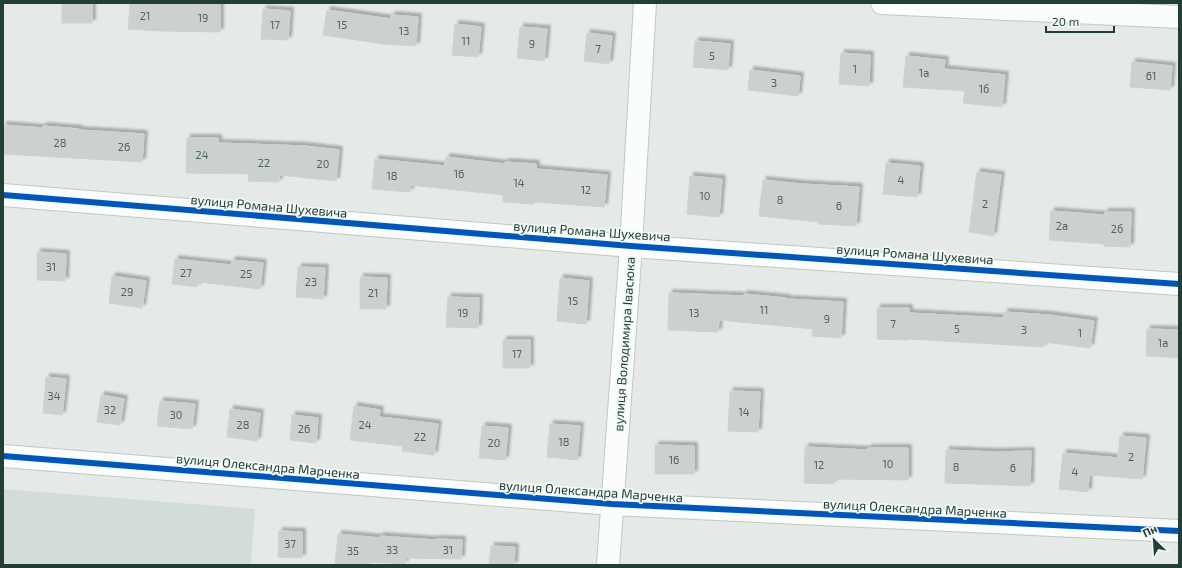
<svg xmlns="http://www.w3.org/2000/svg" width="1182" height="568" font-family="'Exo 2',sans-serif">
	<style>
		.built { fill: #d2dcd8 }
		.building { fill: #ccd1cf; stroke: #cdd3d1; filter: url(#shadow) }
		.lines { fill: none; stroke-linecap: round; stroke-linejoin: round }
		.street-casing { stroke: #c2c7c5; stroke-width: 24 }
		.secondary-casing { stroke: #c0c8c5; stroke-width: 24 }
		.street { stroke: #fbfcfc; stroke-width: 22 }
		.secondary { stroke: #fbfcfc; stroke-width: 22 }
		.cycleway-casing { stroke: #f3f9f6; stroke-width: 8 }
		.cycleway { stroke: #0057b8; stroke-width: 6 }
		.labels { text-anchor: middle; stroke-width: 3.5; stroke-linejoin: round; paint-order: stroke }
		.number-label { font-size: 11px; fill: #4c645d }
		.street-label { font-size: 13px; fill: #213f36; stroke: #f3f9f6 }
	</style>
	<defs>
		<filter id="shadow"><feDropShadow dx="3.5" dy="-3.5" stdDeviation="1" flood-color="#0004"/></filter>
	</defs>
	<rect width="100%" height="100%" fill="#e5eae8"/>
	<!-- built -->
	<polygon class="built" points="3,489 255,509 251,565 3,565"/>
	<!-- building -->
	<g class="building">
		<rect x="62" y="3" width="30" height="20"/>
		<polygon points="130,3 220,5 220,32 160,31 128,29"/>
		<polygon points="263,9 290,11 288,40 261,39"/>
		<polygon points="327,10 391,19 391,15 418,17 416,46 384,44 323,35"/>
		<polygon points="455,24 481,27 478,57 452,55"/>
		<polygon points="520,27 547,29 544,61 517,58"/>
		<polygon points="587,33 612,36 609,64 584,61"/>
		<polygon points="695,41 730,44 728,70 693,67"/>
		<polygon points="841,53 870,55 869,86 839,84"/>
		<polygon points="906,56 945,60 944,69 1005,75 1002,107 963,103 965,91 903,87"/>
		<polygon points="1132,62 1172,66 1170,90 1130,87"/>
		<polygon points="750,70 800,76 798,96 748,90"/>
		<polygon points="3,125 43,128 43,126 79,129 79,130 144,134 142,162 3,154"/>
		<polygon points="187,138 218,138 218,143 305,146 339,150 336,181 279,175 279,182 248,181 249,174 186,173"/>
		<polygon points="446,157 505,164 505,162 536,164 536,169 607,175 604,207 534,202 534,204 503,202 503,195 410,185 410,192 372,189 375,159 445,166"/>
		<polygon points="886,163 920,166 917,197 883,194"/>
		<polygon points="977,172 1001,175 993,236 969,232"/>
		<polygon points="690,176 722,179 719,217 687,214"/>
		<polygon points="763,180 801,184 859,187 856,226 819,224 819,222 759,216"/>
		<polygon points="1051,211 1104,215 1105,212 1131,212 1130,247 1104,246 1104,244 1049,240"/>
		<polygon points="37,252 66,254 65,281 37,280"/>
		<polygon points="175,259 231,265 232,260 263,263 260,289 198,282 197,287 172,284"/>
		<polygon points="298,267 325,268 323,299 296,297"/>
		<polygon points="112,276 146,281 142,308 109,303"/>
		<polygon points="360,277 387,278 386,309 360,309"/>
		<polygon points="560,278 589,281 586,324 557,321"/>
		<polygon points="669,293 744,296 744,294 786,298 786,299 843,302 841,338 812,336 813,329 719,320 718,332 668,330"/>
		<polygon points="448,297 479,298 478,328 446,327"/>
		<polygon points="877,308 909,308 909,313 1004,318 1004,312 1049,315 1094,321 1090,348 1044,342 1044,347 908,339 908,340 877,339"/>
		<polygon points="1147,329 1179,330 1179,358 1146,356"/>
		<rect x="503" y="340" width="27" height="28"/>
		<polygon points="46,377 66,379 62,415 43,413"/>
		<polygon points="730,391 760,392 758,432 728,431"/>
		<polygon points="101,395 124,399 120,425 97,422"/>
		<polygon points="160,401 195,404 192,429 157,426"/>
		<polygon points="354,406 380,410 379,417 438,424 434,455 402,451 403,446 350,440"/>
		<polygon points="230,409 260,413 257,441 227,437"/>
		<polygon points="292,415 318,418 316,443 290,440"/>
		<polygon points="550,424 580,426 577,460 547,457"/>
		<polygon points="482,426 508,428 505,460 479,458"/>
		<polygon points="1120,436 1146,438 1142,479 1089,475 1088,492 1059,489 1063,453 1118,458"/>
		<polygon points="655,445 694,446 694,474 655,474"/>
		<polygon points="805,447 868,450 868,448 908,448 908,480 834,479 833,484 804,483"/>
		<polygon points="946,450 995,452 1031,451 1030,486 945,483"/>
		<polygon points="279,531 302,532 302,558 278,557"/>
		<polygon points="338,534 380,538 380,536 435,540 436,539 462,540 461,559 405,558 405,564 369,562 369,565 335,565"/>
		<polygon points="491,546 515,547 514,565 489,565"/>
	</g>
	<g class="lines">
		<defs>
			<g id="street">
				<polyline points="882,3 1179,17"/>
				<polyline points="3,195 631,246 1179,284"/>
				<polyline points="3,456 612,504 1179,531"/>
			</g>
			<polyline id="secondary" points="608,565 631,246 645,3"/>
		</defs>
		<!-- street casing -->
		<use href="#street" class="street-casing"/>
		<!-- secondary casing -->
		<use href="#secondary" class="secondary-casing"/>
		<!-- street -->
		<use href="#street" class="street"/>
		<!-- secondary -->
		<use href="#secondary" class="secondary"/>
		<defs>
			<g id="cycleway">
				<polyline points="3,195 631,246 1179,284"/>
				<polyline points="3,456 612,504 1179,531"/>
			</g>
		</defs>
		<!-- cycleway casing -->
		<use href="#cycleway" class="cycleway-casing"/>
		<!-- cycleway -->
		<use href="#cycleway" class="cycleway"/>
	</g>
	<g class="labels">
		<!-- number labels -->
		<g class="number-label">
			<text x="145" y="20">21</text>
			<text x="203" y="22">19</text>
			<text x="275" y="29">17</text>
			<text x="342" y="29">15</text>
			<text x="404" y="35">13</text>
			<text x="466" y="45">11</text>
			<text x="532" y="48">9</text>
			<text x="598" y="53">7</text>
			<text x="712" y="60">5</text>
			<text x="855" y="73">1</text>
			<text x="924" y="77">1а</text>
			<text x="1151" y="80">61</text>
			<text x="774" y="87">3</text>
			<text x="984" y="93">1б</text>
			<text x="60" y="147">28</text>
			<text x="124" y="151">26</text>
			<text x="202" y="159">24</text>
			<text x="264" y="167">22</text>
			<text x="323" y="168">20</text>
			<text x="459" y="178">16</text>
			<text x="392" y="180">18</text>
			<text x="901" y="184">4</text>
			<text x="519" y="187">14</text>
			<text x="586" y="194">12</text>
			<text x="705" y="200">10</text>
			<text x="780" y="204">8</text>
			<text x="985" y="208">2</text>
			<text x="839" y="210">6</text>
			<text x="1062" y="230">2а</text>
			<text x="1117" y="233">2б</text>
			<text x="51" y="271">31</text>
			<text x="186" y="277">27</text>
			<text x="246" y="278">25</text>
			<text x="311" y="286">23</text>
			<text x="127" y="296">29</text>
			<text x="373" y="297">21</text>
			<text x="573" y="305">15</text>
			<text x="764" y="314">11</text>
			<text x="463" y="317">19</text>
			<text x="694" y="317">13</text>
			<text x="827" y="323">9</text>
			<text x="893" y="328">7</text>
			<text x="957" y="333">5</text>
			<text x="1024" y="334">3</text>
			<text x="1080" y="337">1</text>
			<text x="1163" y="347">1а</text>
			<text x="517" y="358">17</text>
			<text x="54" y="400">34</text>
			<text x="110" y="414">32</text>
			<text x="744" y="416">14</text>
			<text x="176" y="419">30</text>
			<text x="243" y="429">28</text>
			<text x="365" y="429">24</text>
			<text x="304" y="433">26</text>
			<text x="420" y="441">22</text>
			<text x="564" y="446">18</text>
			<text x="494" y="447">20</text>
			<text x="1131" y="461">2</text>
			<text x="674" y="464">16</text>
			<text x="888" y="468">10</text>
			<text x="819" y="469">12</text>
			<text x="956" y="471">8</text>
			<text x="1013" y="472">6</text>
			<text x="1075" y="476">4</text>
			<text x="290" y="548">37</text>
			<text x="392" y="554">33</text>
			<text x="448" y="554">31</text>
			<text x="353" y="555">35</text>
		</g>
		<!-- street labels -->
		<g class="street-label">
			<text transform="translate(269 206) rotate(5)" y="5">вулиця Романа Шухевича</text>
			<text transform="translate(592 231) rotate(4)" y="5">вулиця Романа Шухевича</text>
			<text transform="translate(915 254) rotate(4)" y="5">вулиця Романа Шухевича</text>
			<text transform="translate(624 344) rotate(-86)" y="5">вулиця Володимира Івасюка</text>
			<text transform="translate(268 466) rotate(5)" y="5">вулиця Олександра Марченка</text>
			<text transform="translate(591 491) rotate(4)" y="5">вулиця Олександра Марченка</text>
			<text transform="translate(915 508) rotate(3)" y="5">вулиця Олександра Марченка</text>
		</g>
	</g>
	<!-- border -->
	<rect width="1182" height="568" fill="none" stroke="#213f36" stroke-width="8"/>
	<!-- north arrow -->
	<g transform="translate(1154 540) rotate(335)" stroke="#f3f9f6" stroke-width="3" paint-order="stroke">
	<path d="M0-3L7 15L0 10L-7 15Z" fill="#213f36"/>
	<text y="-6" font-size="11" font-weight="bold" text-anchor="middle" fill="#213f36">Пн</text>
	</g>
	<!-- scale -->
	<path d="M1046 26v6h68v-6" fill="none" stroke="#213f36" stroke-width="2"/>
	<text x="1052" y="26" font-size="12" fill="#213f36" stroke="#f3f9f6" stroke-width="3" paint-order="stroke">20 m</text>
</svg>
